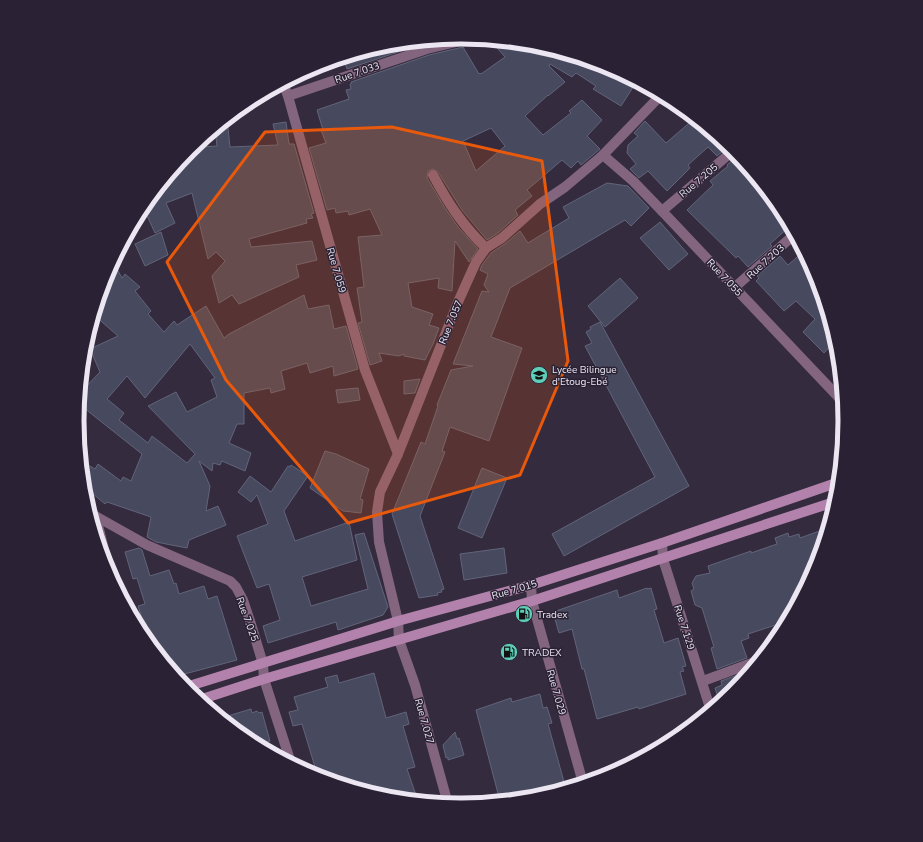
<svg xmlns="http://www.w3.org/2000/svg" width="923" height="842" font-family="'Nunito Sans',sans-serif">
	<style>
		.building { fill: #47495e; stroke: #62647a; fill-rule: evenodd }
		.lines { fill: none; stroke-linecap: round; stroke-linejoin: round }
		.minor { stroke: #83657f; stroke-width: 10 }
		.secondary { stroke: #b282ac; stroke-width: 10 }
		.marked { fill: #e8590c; fill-opacity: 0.2; stroke: #e8590c; stroke-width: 3; stroke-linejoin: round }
		.labels { text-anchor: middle; stroke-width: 3; stroke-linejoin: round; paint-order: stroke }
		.street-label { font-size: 10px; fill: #ebe6f2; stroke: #2a2234 }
		.poi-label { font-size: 10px; fill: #ebe6f2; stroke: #2a2234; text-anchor: start }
		.rim { fill: none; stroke: #ebe6f2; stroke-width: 5 }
	</style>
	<rect width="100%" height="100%" fill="#342b3e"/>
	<!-- building -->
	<g class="building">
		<polygon points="440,39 425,43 347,69 343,58 387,44"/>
		<path d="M 490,40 L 537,44 L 609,66 L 637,81 L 621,106 L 593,89 L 596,86 L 576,73 L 572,77 L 550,64 L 549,66 L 565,82 L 548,96 L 548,95 L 525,116 L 543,135 L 571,113 L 569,111 L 582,100 L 602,120 L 587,136 L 600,149 L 581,165 L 578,161 L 571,168 L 562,160 L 527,190 L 532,196 L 515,210 L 518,215 L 498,233 L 487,240 L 462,210 L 438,172 L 433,169 L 428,171 L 427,178 L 445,208 L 458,227 L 478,249 L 469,262 L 455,241 L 452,291 L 438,288 L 439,278 L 408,283 L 412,307 L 433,314 L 429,325 L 439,328 L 433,344 L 425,360 L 404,356 L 404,354 L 399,356 L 379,353 L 382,361 L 370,365 L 358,323 L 362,322 L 357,288 L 364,287 L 358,237 L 382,235 L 370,209 L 349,215 L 348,211 L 336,213 L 335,208 L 327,210 L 309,148 L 326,143 L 321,130 L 323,130 L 317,110 L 349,99 L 346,90 L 351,89 L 350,84 L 352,83 L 351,82 L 429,55 L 463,47 L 479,74 L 480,73 L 481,74 L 505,57 ZM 491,128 L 505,146 L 476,171 L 463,141 Z"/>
		<polygon points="695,118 729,146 717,156 708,147 688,165 690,168 667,191 648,171 639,178 630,169 636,164 627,153 628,145 638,136 634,133 645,121 666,143"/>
		<polygon points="227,119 230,147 278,145 273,124 286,122 289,144 294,144 314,213 311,214 313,218 306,219 307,223 249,239 251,247 312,241 317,260 296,265 299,277 239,304 232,295 219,303 212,276 225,261 216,252 208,259 192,193 166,203 175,223 155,233 143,207 165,180 174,175 172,171 189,150 201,149 201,147 217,146 215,129"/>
		<polygon points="738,155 781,208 790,226 770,244 772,246 748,267 738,256 736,258 687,210 713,185 710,181 728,166 727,165"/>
		<polygon points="607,183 628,186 649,208 631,226 625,220 510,288 491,337 522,348 489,441 450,427 442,451 445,452 420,516 444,589 441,590 442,592 437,593 438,595 419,598 392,514 421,442 425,444 438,406 437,405 451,370 473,366 453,364 482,291 489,292 484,285 488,274 480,270 482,265 491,253 506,243 520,231 528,243 569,218 563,207"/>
		<polygon points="660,222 688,254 669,270 640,238"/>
		<polygon points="161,232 168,255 145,266 135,244"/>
		<polygon points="804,251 816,274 836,340 824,353 803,332 815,319 796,301 784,311 756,281 759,278 757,276 780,256 788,265"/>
		<path d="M 113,262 L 122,278 L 125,274 L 140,287 L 135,291 L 151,311 L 148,314 L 164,332 L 174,321 L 177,325 L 206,306 L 224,338 L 229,334 L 304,295 L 308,309 L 329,305 L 334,329 L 346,326 L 358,369 L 334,376 L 333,366 L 310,373 L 307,363 L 281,371 L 285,389 L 271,393 L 270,388 L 244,393 L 244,424 L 237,424 L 229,443 L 251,453 L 245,471 L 222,461 L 220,465 L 213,463 L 212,471 L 199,461 L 210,486 L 206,511 L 218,506 L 226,525 L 189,540 L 187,548 L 156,542 L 147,537 L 151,517 L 107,502 L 105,504 L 92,493 L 91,495 L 84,489 L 81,461 L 95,469 L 98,464 L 121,481 L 123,477 L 131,481 L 142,454 L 79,404 L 80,393 L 100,372 L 90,349 L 118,336 L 94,315 L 107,274 ZM 190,344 L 215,378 L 211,380 L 217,397 L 187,412 L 176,392 L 148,406 L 195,454 L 187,463 L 152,436 L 148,443 L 119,420 L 124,413 L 107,399 L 127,376 L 145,398 Z"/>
		<polygon points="620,278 638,298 605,327 588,306"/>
		<polygon points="600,322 689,486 564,556 552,534 655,477 585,346 592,343 586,332 591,329 590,327"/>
		<polygon points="420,379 415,393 404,394 404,381"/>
		<polygon points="358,388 360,400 338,403 336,390"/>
		<polygon points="325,451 336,454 369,469 360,499 363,500 361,513 343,511 310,488"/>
		<polygon points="291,465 308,476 284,511 295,541 349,522 357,560 302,577 311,606 368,589 355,535 364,533 388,607 383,615 338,630 336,622 268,643 263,626 280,620 269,584 257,588 237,536 268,524 257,495 251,502 238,492 250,476 271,492 288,466 290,467"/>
		<polygon points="482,468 507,478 482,538 458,528"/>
		<polygon points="828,528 816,568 788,621 748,634 749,638 741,641 747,658 717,669 711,648 714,647 702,608 695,605 691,591 694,589 692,583 696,576 710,573 708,566 751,551 751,553 777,544 775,538 788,533 789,537 799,534 800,538"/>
		<polygon points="139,548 142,550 150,576 169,570 174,584 176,583 179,594 204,586 208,599 217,596 237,660 177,676 151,645 138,606 145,604 137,578 133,579 125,552"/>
		<polygon points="504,548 507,573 464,580 460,554"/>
		<polygon points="647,588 647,589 651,588 657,609 654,610 664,643 678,638 686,666 682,667 684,671 680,672 686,694 639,709 638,707 597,719 584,669 582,669 572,629 559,633 553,612 617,590 619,598"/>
		<polygon points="751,670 733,693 720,703 715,688 722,685 721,681"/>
		<polygon points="374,673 386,718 406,712 409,724 403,726 415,767 407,769 418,801 386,798 318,777 302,724 293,726 289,712 298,710 294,697 328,687 325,678 337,675 339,683"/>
		<polygon points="540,694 543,708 547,707 552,723 548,724 566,789 536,798 500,801 476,710 511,698 512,702"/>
		<polygon points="251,709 252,713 257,711 259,713 262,712 270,741 257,745 248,740 221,718"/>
		<polygon points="455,732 457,739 459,738 464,755 448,760 448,757 446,758 443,745"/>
	</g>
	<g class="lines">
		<!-- minor -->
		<g class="minor">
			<polyline points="283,83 288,96 365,370 398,454"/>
			<polyline points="288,96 427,49 473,38"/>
			<polyline points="603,155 633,181 662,211 844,403"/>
			<path d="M 433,175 C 448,203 463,226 486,248"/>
			<polyline points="662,211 734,150"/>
			<polyline points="734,288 795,234"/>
			<polyline points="90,513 147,545 230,581 236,587 243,600 250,621 263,664 264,679 291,763"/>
			<polyline points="96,517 110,574"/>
			<polyline points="662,543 663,559 711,711"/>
			<polyline points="531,585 532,601 583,783"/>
			<polyline points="703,681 760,660"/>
			<polyline points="448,804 415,685 399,640 398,621 379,542 377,512 380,492 398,454 458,302 476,262 486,248 502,238 540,204 565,187 603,155 661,95"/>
		</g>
		<!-- secondary -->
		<g class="secondary">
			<polyline points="186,687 398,621 531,585 662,543 839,482"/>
			<polyline points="199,700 264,679 532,601 837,501"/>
		</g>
	</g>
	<!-- marked area -->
	<path class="marked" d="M 392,127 L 542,161 L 568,361 L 520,475 L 348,523 L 226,380 L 167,262 L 265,132 Z"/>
	<!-- icons -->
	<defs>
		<symbol id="school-disc" viewBox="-11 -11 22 22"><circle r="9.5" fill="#5eceb8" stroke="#2a2234"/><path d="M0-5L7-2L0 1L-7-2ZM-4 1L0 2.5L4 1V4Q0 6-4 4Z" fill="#111"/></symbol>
		<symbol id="fuel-disc" viewBox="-11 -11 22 22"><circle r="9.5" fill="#5eceb8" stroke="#2a2234"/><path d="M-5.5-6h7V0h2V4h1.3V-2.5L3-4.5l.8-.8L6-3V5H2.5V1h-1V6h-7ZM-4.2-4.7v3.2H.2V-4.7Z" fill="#111"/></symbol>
	</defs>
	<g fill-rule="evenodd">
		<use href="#school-disc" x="529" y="365" width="20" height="20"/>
		<use href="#fuel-disc" x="514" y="604" width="20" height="20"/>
		<use href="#fuel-disc" x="499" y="642" width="20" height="20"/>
	</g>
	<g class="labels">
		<!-- street labels -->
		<g class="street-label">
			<text transform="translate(357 72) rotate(-19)" y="4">Rue 7.033</text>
			<text transform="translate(698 180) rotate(-40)" y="4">Rue 7.205</text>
			<text transform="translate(765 261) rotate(-42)" y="4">Rue 7.203</text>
			<text transform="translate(337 270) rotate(74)" y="4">Rue 7.059</text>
			<text transform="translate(725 277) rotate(47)" y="4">Rue 7.055</text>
			<text transform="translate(450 322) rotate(-68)" y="4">Rue 7.057</text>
			<text transform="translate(514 589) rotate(-16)" y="4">Rue 7.015</text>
			<text transform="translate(248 619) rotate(70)" y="4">Rue 7.025</text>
			<text transform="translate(685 627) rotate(72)" y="4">Rue 7.129</text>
			<text transform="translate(557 692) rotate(74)" y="4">Rue 7.029</text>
			<text transform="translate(425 721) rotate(74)" y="4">Rue 7.027</text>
		</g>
		<!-- poi labels -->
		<g class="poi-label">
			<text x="552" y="373">Lycée Bilingue<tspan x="552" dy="12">d'Etoug-Ebé</tspan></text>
			<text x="537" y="618">Tradex</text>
			<text x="522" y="656">TRADEX</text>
		</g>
	</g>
	<!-- crop -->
	<path d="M0 0H923V842H0ZM84 421a377 377 0 1 1 754 0a377 377 0 1 1-754 0Z" fill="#2a2234" fill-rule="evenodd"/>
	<path class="rim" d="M84 421a377 377 0 1 1 754 0a377 377 0 1 1-754 0Z"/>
</svg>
